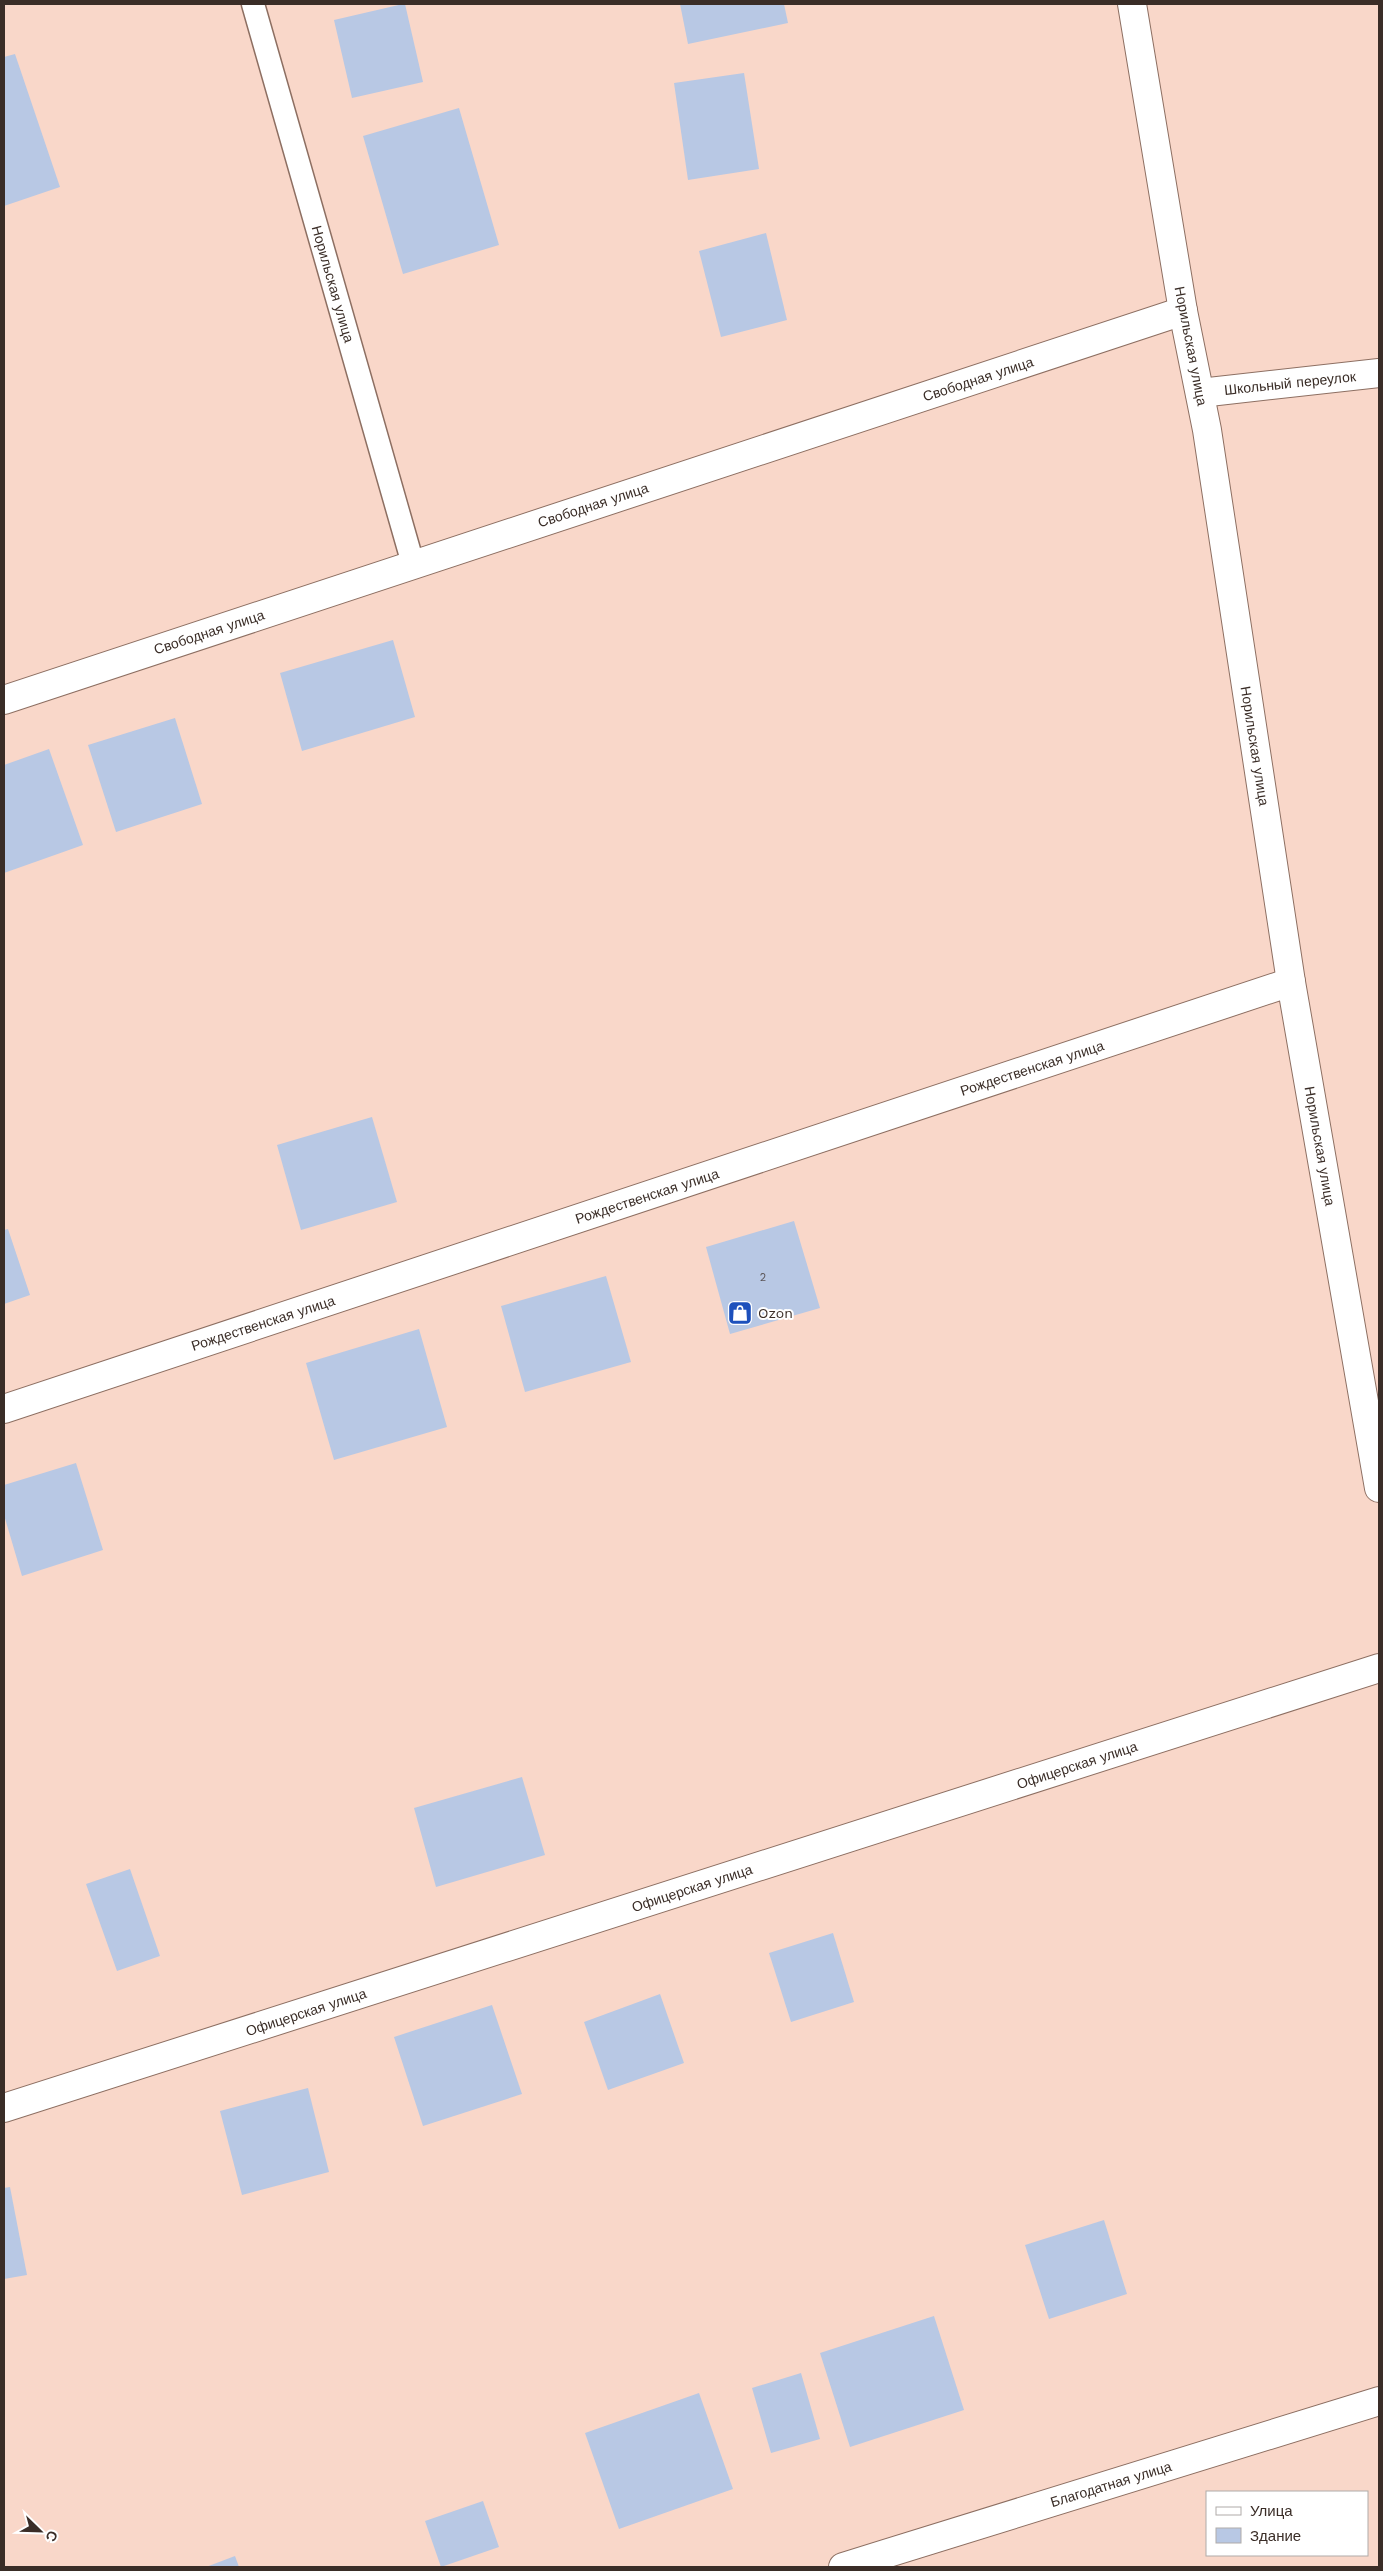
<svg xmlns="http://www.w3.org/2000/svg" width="1383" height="2571" font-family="'Work Sans',sans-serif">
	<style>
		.building { fill: #b8c8e4 }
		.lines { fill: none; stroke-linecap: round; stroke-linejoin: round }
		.lane-casing { stroke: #8d6f62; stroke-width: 25 }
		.street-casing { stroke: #8d6f62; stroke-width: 30 }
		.primary-casing { stroke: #8d6f62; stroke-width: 30 }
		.lane { stroke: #fff; stroke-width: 22 }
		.street { stroke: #fff; stroke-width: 28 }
		.primary { stroke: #fff; stroke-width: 28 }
		.labels { text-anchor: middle; stroke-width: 4; stroke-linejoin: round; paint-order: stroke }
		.number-label { font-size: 11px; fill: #5a5456 }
		.street-label { font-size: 14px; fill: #3a2d27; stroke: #fff }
		.poi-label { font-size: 14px; fill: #3a2d27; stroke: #fff; text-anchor: start }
	</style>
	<rect width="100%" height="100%" fill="#f9d7c9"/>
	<!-- building -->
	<g class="building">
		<polygon points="403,4 405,4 423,82 352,98 334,20"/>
		<polygon points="680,4 784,4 788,23 688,44"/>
		<polygon points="15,54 60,187 4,206 4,57"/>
		<polygon points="744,73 759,169 688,180 674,83"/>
		<polygon points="459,108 499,245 403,274 363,136"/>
		<polygon points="766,233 787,320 721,337 699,251"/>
		<polygon points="393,640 415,717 302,751 280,673"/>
		<polygon points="175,718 202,804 116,832 88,745"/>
		<polygon points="49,749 83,845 4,873 4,765"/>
		<polygon points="372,1117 397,1202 301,1230 277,1145"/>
		<polygon points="794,1221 820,1308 730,1334 706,1247"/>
		<polygon points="8,1229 30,1295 4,1304 4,1230"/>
		<polygon points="606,1276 631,1362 525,1392 501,1306"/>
		<polygon points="419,1329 447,1427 334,1460 306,1363"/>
		<polygon points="76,1463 103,1550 22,1576 4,1515 4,1485"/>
		<polygon points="522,1777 545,1855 436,1887 414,1808"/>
		<polygon points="130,1869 160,1956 117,1971 86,1884"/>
		<polygon points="833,1933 854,2002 791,2022 769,1953"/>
		<polygon points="660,1994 684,2063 608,2090 584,2022"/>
		<polygon points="492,2005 522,2094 423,2126 394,2037"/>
		<polygon points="308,2088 329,2172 242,2195 220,2111"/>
		<polygon points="10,2187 27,2275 4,2279 4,2188"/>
		<polygon points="1104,2220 1127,2294 1049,2319 1025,2245"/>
		<polygon points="934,2316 964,2410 850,2447 820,2353"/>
		<polygon points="801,2373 820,2439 771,2453 752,2388"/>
		<polygon points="699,2393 733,2489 619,2529 585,2433"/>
		<polygon points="483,2501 499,2547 441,2567 425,2521"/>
		<polygon points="235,2556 239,2567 206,2567"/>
	</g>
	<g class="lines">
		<defs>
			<polyline id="lane" points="253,4 413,564"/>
			<g id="street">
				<polyline points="1200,393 1379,373"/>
				<polyline points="4,700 1183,311"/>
				<polyline points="4,1409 1291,982"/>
				<polyline points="4,2108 1379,1668"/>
				<polyline points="843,2567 1379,2401"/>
			</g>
			<polyline id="primary" points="1132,4 1183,311 1207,430 1291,982 1379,1488"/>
		</defs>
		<!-- lane casing -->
		<use href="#lane" class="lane-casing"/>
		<!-- street casing -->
		<use href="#street" class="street-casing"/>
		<!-- primary casing -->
		<use href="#primary" class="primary-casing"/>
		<!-- lane -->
		<use href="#lane" class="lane"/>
		<!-- street -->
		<use href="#street" class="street"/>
		<!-- primary -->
		<use href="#primary" class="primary"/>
	</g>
	<!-- icons -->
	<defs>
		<symbol id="shop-square" viewBox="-11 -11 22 22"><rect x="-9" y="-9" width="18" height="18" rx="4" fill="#1d50bc" stroke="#fff"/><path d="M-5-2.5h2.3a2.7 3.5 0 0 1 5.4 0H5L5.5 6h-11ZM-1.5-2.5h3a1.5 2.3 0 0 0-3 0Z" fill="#fff"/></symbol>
	</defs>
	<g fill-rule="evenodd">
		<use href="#shop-square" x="726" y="1299" width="28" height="28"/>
	</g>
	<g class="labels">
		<!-- number labels -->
		<g class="number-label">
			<text x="763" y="1281">2</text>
		</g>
		<!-- street labels -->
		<g class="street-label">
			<text transform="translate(333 284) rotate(74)" y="5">Норильская улица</text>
			<text transform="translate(1191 346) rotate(79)" y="5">Норильская улица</text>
			<text transform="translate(978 379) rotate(-18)" y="5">Свободная улица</text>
			<text transform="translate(1290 383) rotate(-6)" y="5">Школьный переулок</text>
			<text transform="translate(593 505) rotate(-18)" y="5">Свободная улица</text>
			<text transform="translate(209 632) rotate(-18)" y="5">Свободная улица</text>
			<text transform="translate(1255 746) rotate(81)" y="5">Норильская улица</text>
			<text transform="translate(1032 1068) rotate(-18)" y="5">Рождественская улица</text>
			<text transform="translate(1320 1146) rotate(80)" y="5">Норильская улица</text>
			<text transform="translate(647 1196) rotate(-18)" y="5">Рождественская улица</text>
			<text transform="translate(263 1323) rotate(-18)" y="5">Рождественская улица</text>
			<text transform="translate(1077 1765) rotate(-18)" y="5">Офицерская улица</text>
			<text transform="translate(692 1888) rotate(-18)" y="5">Офицерская улица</text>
			<text transform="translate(306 2012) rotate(-18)" y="5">Офицерская улица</text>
			<text transform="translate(1111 2484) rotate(-17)" y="5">Благодатная улица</text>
		</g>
		<!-- poi labels -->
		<g class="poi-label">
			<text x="758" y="1318">Ozon</text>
		</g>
	</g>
	<!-- border -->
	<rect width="1383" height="2571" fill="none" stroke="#3a2d27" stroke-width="10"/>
	<!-- legend -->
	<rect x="1206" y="2491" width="162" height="65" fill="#ffffff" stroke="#b0aba9"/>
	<rect x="1216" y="2507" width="25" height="8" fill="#ffffff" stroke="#b0aba9"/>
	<text x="1250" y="2516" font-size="15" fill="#3a2d27">Улица</text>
	<rect x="1216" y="2528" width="25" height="15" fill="#b8c8e4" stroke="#b0aba9"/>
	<text x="1250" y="2541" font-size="15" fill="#3a2d27">Здание</text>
	<!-- north arrow -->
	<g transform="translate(40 2531) rotate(113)" stroke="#ffffff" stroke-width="4" paint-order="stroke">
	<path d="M0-4L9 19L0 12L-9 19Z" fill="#3a2d27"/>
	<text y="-8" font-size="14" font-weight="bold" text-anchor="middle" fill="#3a2d27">С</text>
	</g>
</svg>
